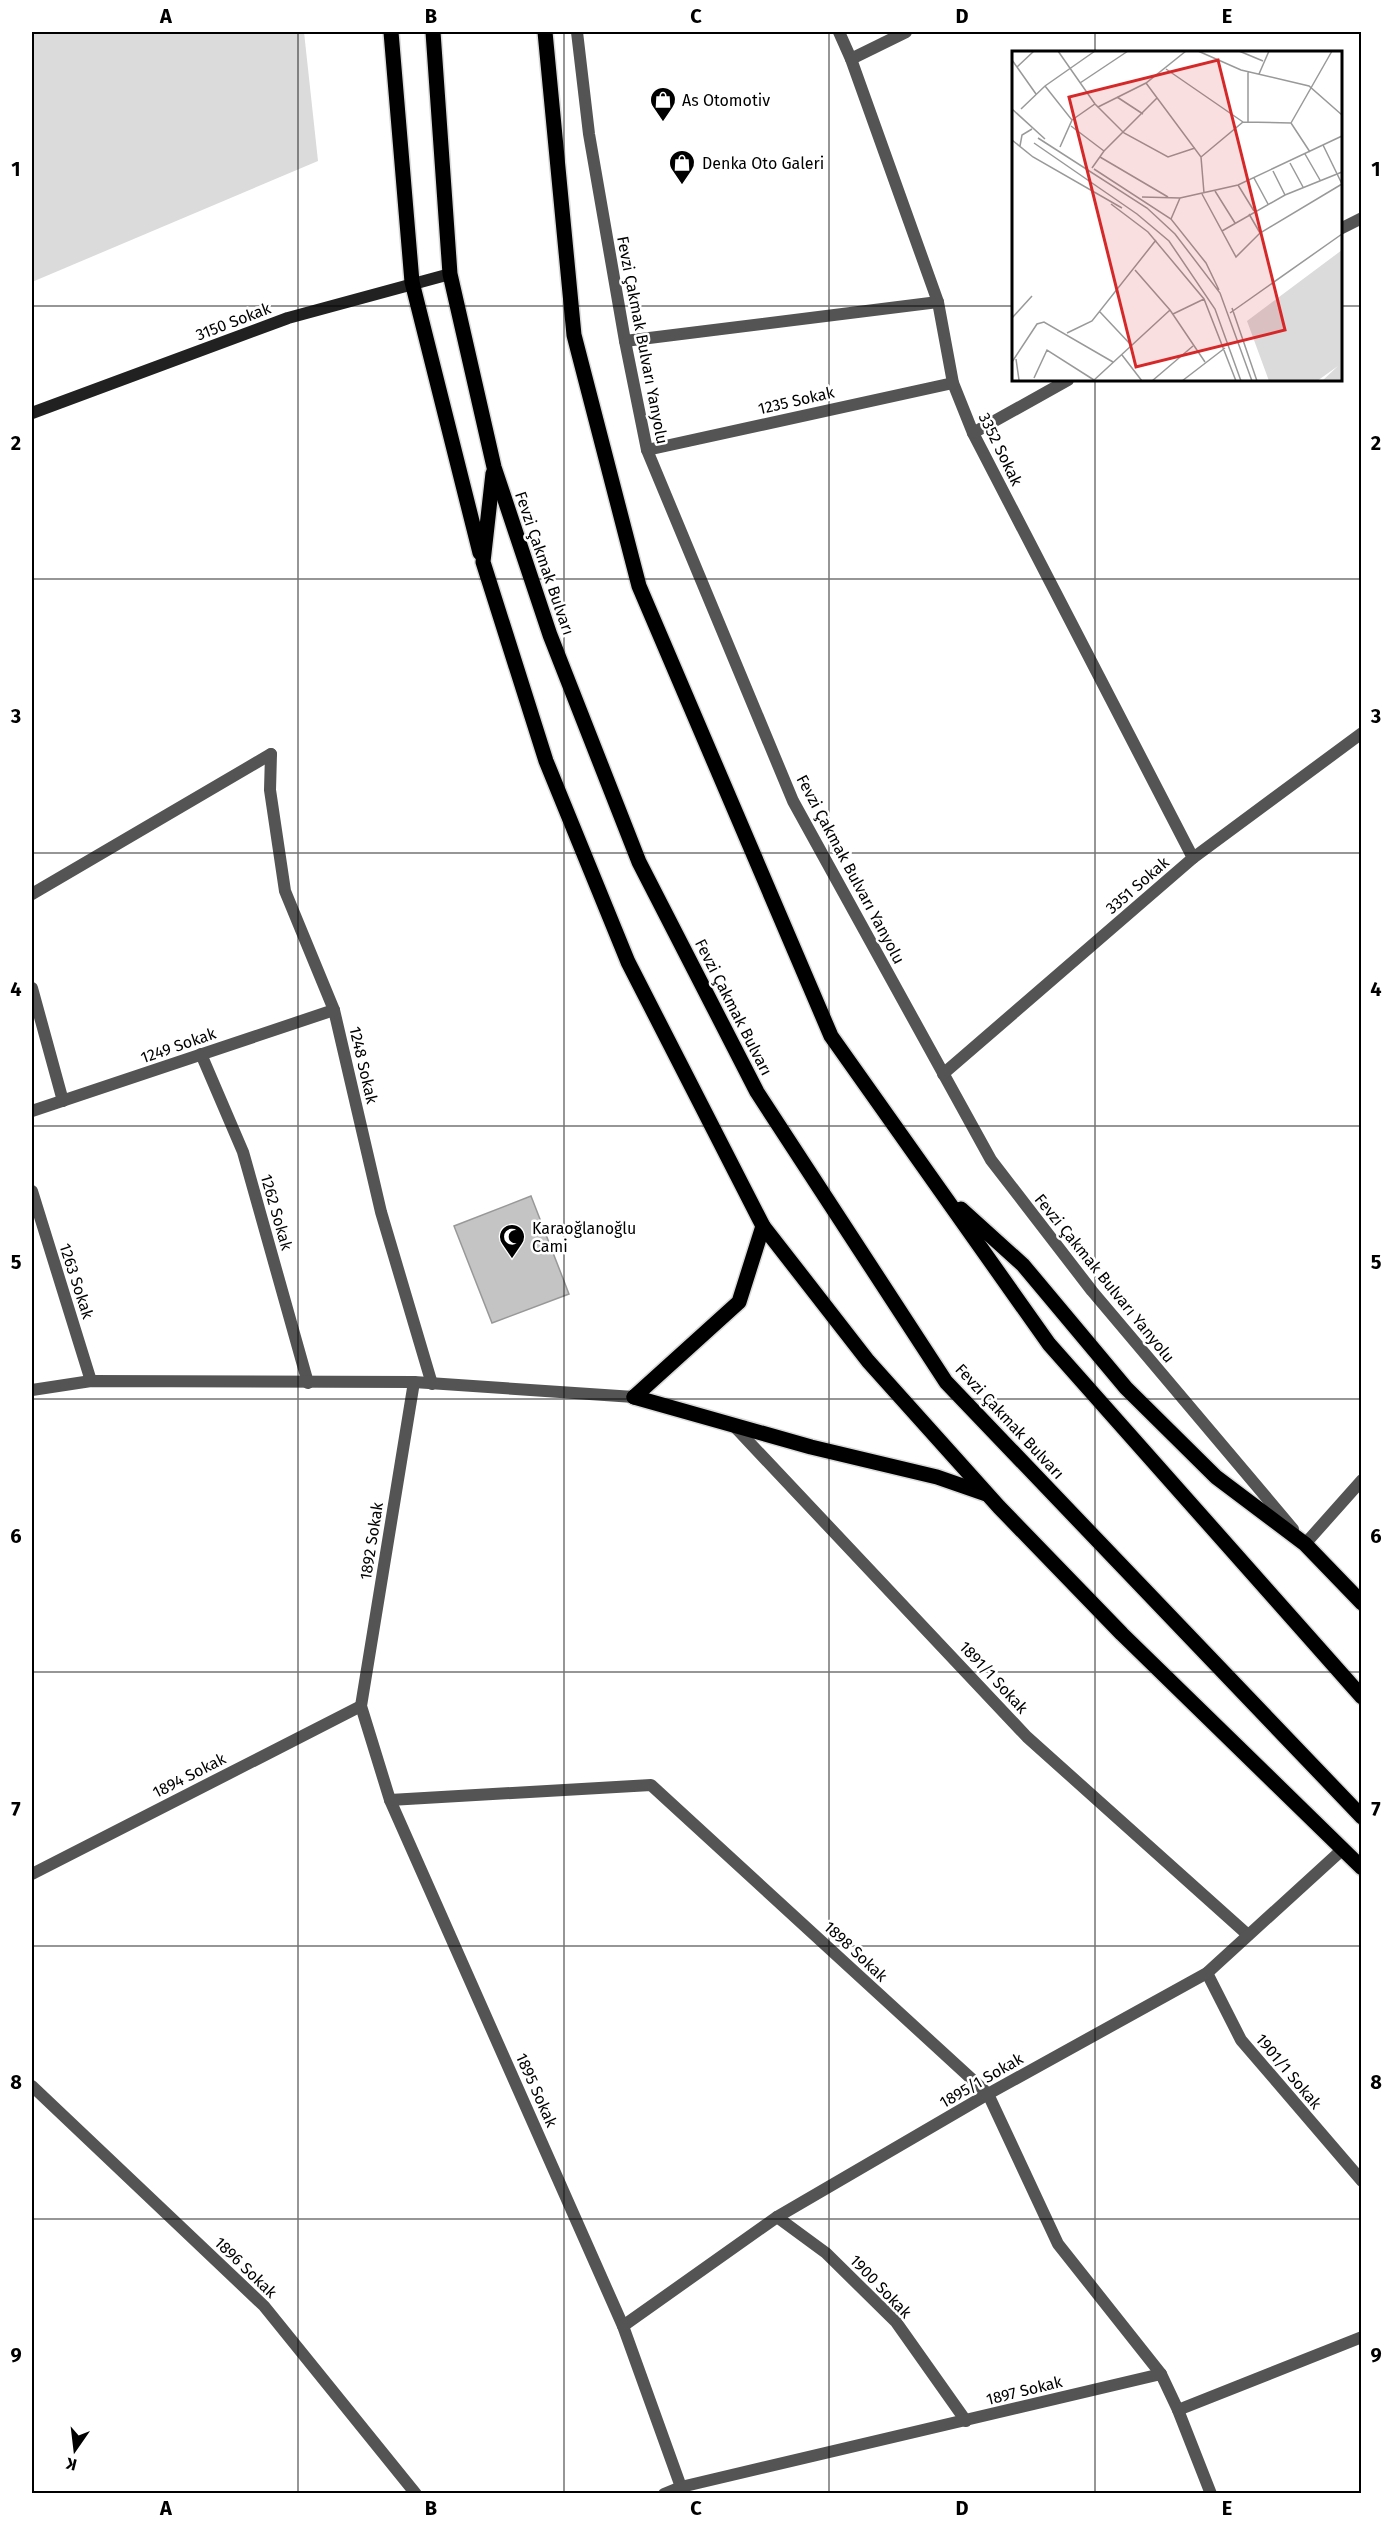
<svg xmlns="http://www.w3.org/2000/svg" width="1393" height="2525" font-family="'Fira Sans',sans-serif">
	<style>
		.green { fill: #dbdbdb }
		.building { fill: #c4c4c4; stroke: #989898; stroke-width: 1.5 }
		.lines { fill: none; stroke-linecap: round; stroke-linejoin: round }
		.primary-casing { stroke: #dbdbdb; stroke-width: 18 }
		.service { stroke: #545454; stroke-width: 12 }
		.pedestrian { stroke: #545454; stroke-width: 12 }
		.minor { stroke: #545454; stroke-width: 12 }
		.secondary { stroke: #212121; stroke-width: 12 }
		.primary { stroke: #000; stroke-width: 15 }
		.grid { fill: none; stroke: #000; stroke-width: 1.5; stroke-opacity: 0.55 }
		.labels { text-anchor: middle; stroke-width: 5; stroke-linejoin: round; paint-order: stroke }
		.poi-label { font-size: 16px; fill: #000; stroke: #fff; text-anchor: start }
		.street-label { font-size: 16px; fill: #000; stroke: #fff }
		.inset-road { fill: none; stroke: #999; stroke-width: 1.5 }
		.view { fill: #d62828; fill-opacity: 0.15; stroke: #d62828; stroke-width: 3 }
		.inset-edge { fill: none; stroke: #000; stroke-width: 3 }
		.neatline { fill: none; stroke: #000; stroke-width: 2 }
		.grid-label { font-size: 20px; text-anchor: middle; font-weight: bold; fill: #000 }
	</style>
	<rect width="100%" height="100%" fill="#fff"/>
	<!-- green -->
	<polygon class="green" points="32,32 304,32 318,161 32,282"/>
	<!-- building -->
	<polygon class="building" points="531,1196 569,1294 492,1323 454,1226"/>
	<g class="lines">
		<defs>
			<g id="primary">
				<polyline points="391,32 412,282 480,553"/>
				<polyline points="433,32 450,274 494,467 550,635 639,862 757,1092 946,1382 1362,1817"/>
				<polyline points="545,32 574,335 639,586 831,1036 1049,1344 1362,1697"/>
				<polyline points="493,473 483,562 546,761 628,962 763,1226 868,1361 999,1507 1122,1634 1362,1868"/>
				<polyline points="961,1209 1023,1265 1126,1388 1216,1477 1305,1544 1362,1603"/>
				<polyline points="634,1397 811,1447 937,1477 986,1494"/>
				<polyline points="634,1397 739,1302 763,1226"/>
			</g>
		</defs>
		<!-- primary casing -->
		<use href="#primary" class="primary-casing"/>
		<!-- service -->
		<polyline class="service" points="1305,1544 1362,1480"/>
		<!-- pedestrian -->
		<polyline class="pedestrian" points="625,341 938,302"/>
		<!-- minor -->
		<g class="minor">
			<polyline points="577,32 589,134 625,341 647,450 793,801 991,1160 1092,1291 1293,1529"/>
			<polyline points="839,32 851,59 938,302 953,383 973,433 1193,858"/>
			<polyline points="851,59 906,32"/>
			<polyline points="1340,229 1362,218"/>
			<polyline points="973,433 1068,380"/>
			<polyline points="647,450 953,383"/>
			<polyline points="271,754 270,790 285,891 334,1010 381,1212 432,1384"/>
			<polyline points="32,894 271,754"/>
			<polyline points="32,988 63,1101"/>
			<polyline points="201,1054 243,1152 308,1383"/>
			<polyline points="943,1074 1193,858 1362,733"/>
			<polyline points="32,1111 334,1010"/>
			<polyline points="32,1191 91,1381"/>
			<polyline points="414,1382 361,1706 390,1800 623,2326 681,2487"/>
			<polyline points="32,1390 91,1381 414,1382 634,1397"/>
			<polyline points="733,1425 1027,1737 1248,1935"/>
			<polyline points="390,1800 651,1785 988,2094 1058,2244 1161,2374"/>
			<polyline points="32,1874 361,1706"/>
			<polyline points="1207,1973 1241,2040 1362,2181"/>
			<polyline points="32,2086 264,2306 416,2494"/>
			<polyline points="777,2217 826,2253 896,2322 966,2421"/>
			<polyline points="623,2326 777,2217 988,2094 1207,1973 1343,1849"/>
			<polyline points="1178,2410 1211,2494"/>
			<polyline points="664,2494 681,2487 1161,2374 1178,2410 1362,2337"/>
		</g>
		<!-- secondary -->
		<polyline class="secondary" points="32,413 288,318 450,274"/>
		<!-- primary -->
		<use href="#primary" class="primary"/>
	</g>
	<!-- grid -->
	<path class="grid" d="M 298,32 L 298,2494M 564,32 L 564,2494M 829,32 L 829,2494M 1095,32 L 1095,52M 32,306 L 1014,306M 1340,306 L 1362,306M 1095,380 L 1095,2494M 32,579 L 1362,579M 32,853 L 1362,853M 32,1126 L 1362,1126M 32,1399 L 1362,1399M 32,1672 L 1362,1672M 32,1946 L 1362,1946M 32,2219 L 1362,2219"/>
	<!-- icons -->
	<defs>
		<symbol id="shop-pin" viewBox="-11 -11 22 30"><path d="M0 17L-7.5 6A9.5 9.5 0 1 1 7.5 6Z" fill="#000" stroke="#fff"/><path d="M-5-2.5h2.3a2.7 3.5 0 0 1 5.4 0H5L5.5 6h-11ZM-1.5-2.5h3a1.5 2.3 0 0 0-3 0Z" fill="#fff"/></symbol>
		<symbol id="mosque-pin" viewBox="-11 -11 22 30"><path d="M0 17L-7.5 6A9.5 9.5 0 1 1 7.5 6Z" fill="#000" stroke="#fff"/><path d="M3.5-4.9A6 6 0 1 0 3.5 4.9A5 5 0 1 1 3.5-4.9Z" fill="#fff"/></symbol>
	</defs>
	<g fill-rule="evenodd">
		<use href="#shop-pin" x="648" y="85" width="30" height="40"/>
		<use href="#shop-pin" x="667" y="148" width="30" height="40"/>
		<use href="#mosque-pin" x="497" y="1222" width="30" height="40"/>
	</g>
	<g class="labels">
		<!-- poi labels -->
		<g class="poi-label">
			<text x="682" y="106">As Otomotiv</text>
			<text x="702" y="169">Denka Oto Galeri</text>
			<text x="532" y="1234">Karaoğlanoğlu<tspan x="532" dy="18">Cami</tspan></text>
		</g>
		<!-- street labels -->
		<g class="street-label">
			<text transform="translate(233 321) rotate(-21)" y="6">3150 Sokak</text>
			<text transform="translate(643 340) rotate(79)" y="6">Fevzi Çakmak Bulvarı Yanyolu</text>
			<text transform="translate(796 400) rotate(-13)" y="6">1235 Sokak</text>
			<text transform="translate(1001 449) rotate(64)" y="6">3352 Sokak</text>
			<text transform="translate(545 563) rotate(71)" y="6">Fevzi Çakmak Bulvarı</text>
			<text transform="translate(851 869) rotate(62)" y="6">Fevzi Çakmak Bulvarı Yanyolu</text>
			<text transform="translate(1137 885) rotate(-41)" y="6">3351 Sokak</text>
			<text transform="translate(734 1007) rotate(63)" y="6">Fevzi Çakmak Bulvarı</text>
			<text transform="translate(178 1045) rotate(-19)" y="6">1249 Sokak</text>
			<text transform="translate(364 1065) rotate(77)" y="6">1248 Sokak</text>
			<text transform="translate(277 1212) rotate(74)" y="6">1262 Sokak</text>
			<text transform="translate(1105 1278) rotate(51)" y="6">Fevzi Çakmak Bulvarı Yanyolu</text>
			<text transform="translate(77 1281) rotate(72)" y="6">1263 Sokak</text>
			<text transform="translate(1010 1421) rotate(47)" y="6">Fevzi Çakmak Bulvarı</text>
			<text transform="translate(371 1541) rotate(-81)" y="6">1892 Sokak</text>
			<text transform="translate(994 1677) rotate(47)" y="6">1891/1 Sokak</text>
			<text transform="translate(189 1775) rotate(-27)" y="6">1894 Sokak</text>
			<text transform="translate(856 1951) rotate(43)" y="6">1898 Sokak</text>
			<text transform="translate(1289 2071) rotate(50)" y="6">1901/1 Sokak</text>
			<text transform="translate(981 2080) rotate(-30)" y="6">1895/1 Sokak</text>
			<text transform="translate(537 2090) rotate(66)" y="6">1895 Sokak</text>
			<text transform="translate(246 2267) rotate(44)" y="6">1896 Sokak</text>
			<text transform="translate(881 2286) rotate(46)" y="6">1900 Sokak</text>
			<text transform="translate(1024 2390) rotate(-14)" y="6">1897 Sokak</text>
		</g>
	</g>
	<!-- overview -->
	<g transform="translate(1012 51)">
		<rect width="330" height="330" fill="#fff"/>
		<path d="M 330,199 L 330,330 L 310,330 L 326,315 L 305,330 L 257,330 L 235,270 Z" fill="#dbdbdb"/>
		<path class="inset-road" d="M 46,0 L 83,53M 186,0 L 229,19 L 297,35 L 330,64M 227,0 L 251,10M 0,9 L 24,43M 5,16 L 22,0M 154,18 L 231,71M 247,23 L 257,0M 68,32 L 116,0M 134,32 L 189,106 L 192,142M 33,35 L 60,69 L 48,96M 105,46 L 131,63M 86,56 L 112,82 L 156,106 L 183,97M 0,58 L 33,88M 9,58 L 33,35 L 83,0M 60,69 L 83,53 L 86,56 L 134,32 L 174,0M 236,71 L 236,21M 279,72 L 320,0M 279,72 L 298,101M 59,75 L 92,100M 26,87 L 135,157 L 163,183 L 208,242 L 240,330M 0,89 L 21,106 L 110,157M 22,92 L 125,163 L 157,190 L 203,258 L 229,330M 311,94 L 330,133M 8,95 L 10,84 L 20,78M 293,103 L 308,129M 88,106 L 156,146M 189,106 L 231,71 L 279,72M 278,112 L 291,136M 80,117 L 92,100 L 145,47M 82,118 L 159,168 L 194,212 L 207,239M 261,120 L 273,144M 242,127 L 256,153M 226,134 L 242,160M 203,140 L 223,172M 190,143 L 224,206 L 248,182 L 330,133M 130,146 L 168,147M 168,147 L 226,134 L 330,85M 99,153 L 136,181 L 192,248 L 224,330M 237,163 L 248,182M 159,168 L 168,147M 210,180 L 273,144 L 330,121M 123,219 L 158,259 L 193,311M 220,257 L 245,330M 88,261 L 119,294M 218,262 L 330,183M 161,263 L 192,248M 0,267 L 20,245M 55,282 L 80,270 L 144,189M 110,304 L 130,330M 4,308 L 7,329M 0,311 L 25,273 L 32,271 L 101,311M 22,327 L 35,299 L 82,329M 7,330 L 27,330M 81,330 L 158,259M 140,330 L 181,295M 170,330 L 213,297"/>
		<path class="view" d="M 206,9 L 273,279 L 124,316 L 57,46 Z"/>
		<rect width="330" height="330" class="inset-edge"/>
	</g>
	<!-- border -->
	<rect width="1393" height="2525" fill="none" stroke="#ffffff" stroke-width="66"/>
	<!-- north arrow -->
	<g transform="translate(75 2450) rotate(194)" stroke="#ffffff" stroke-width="4.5" paint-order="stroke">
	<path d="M0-4.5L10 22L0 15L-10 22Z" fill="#000000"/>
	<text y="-9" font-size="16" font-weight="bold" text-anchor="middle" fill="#000000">K</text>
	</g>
	<rect x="33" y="33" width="1327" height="2459" class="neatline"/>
	<g class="grid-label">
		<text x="166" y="23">A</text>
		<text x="431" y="23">B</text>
		<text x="696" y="23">C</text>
		<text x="962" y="23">D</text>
		<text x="1227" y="23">E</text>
		<text x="16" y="176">1</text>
		<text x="1376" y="176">1</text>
		<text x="16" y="450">2</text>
		<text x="1376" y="450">2</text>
		<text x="16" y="723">3</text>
		<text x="1376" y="723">3</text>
		<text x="16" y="996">4</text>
		<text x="1376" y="996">4</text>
		<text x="16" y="1269">5</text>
		<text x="1376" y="1269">5</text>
		<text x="16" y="1543">6</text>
		<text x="1376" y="1543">6</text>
		<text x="16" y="1816">7</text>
		<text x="1376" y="1816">7</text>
		<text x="16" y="2089">8</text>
		<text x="1376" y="2089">8</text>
		<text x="16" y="2362">9</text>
		<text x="1376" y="2362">9</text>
		<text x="166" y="2515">A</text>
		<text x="431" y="2515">B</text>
		<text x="696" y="2515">C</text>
		<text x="962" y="2515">D</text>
		<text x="1227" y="2515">E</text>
	</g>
</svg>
